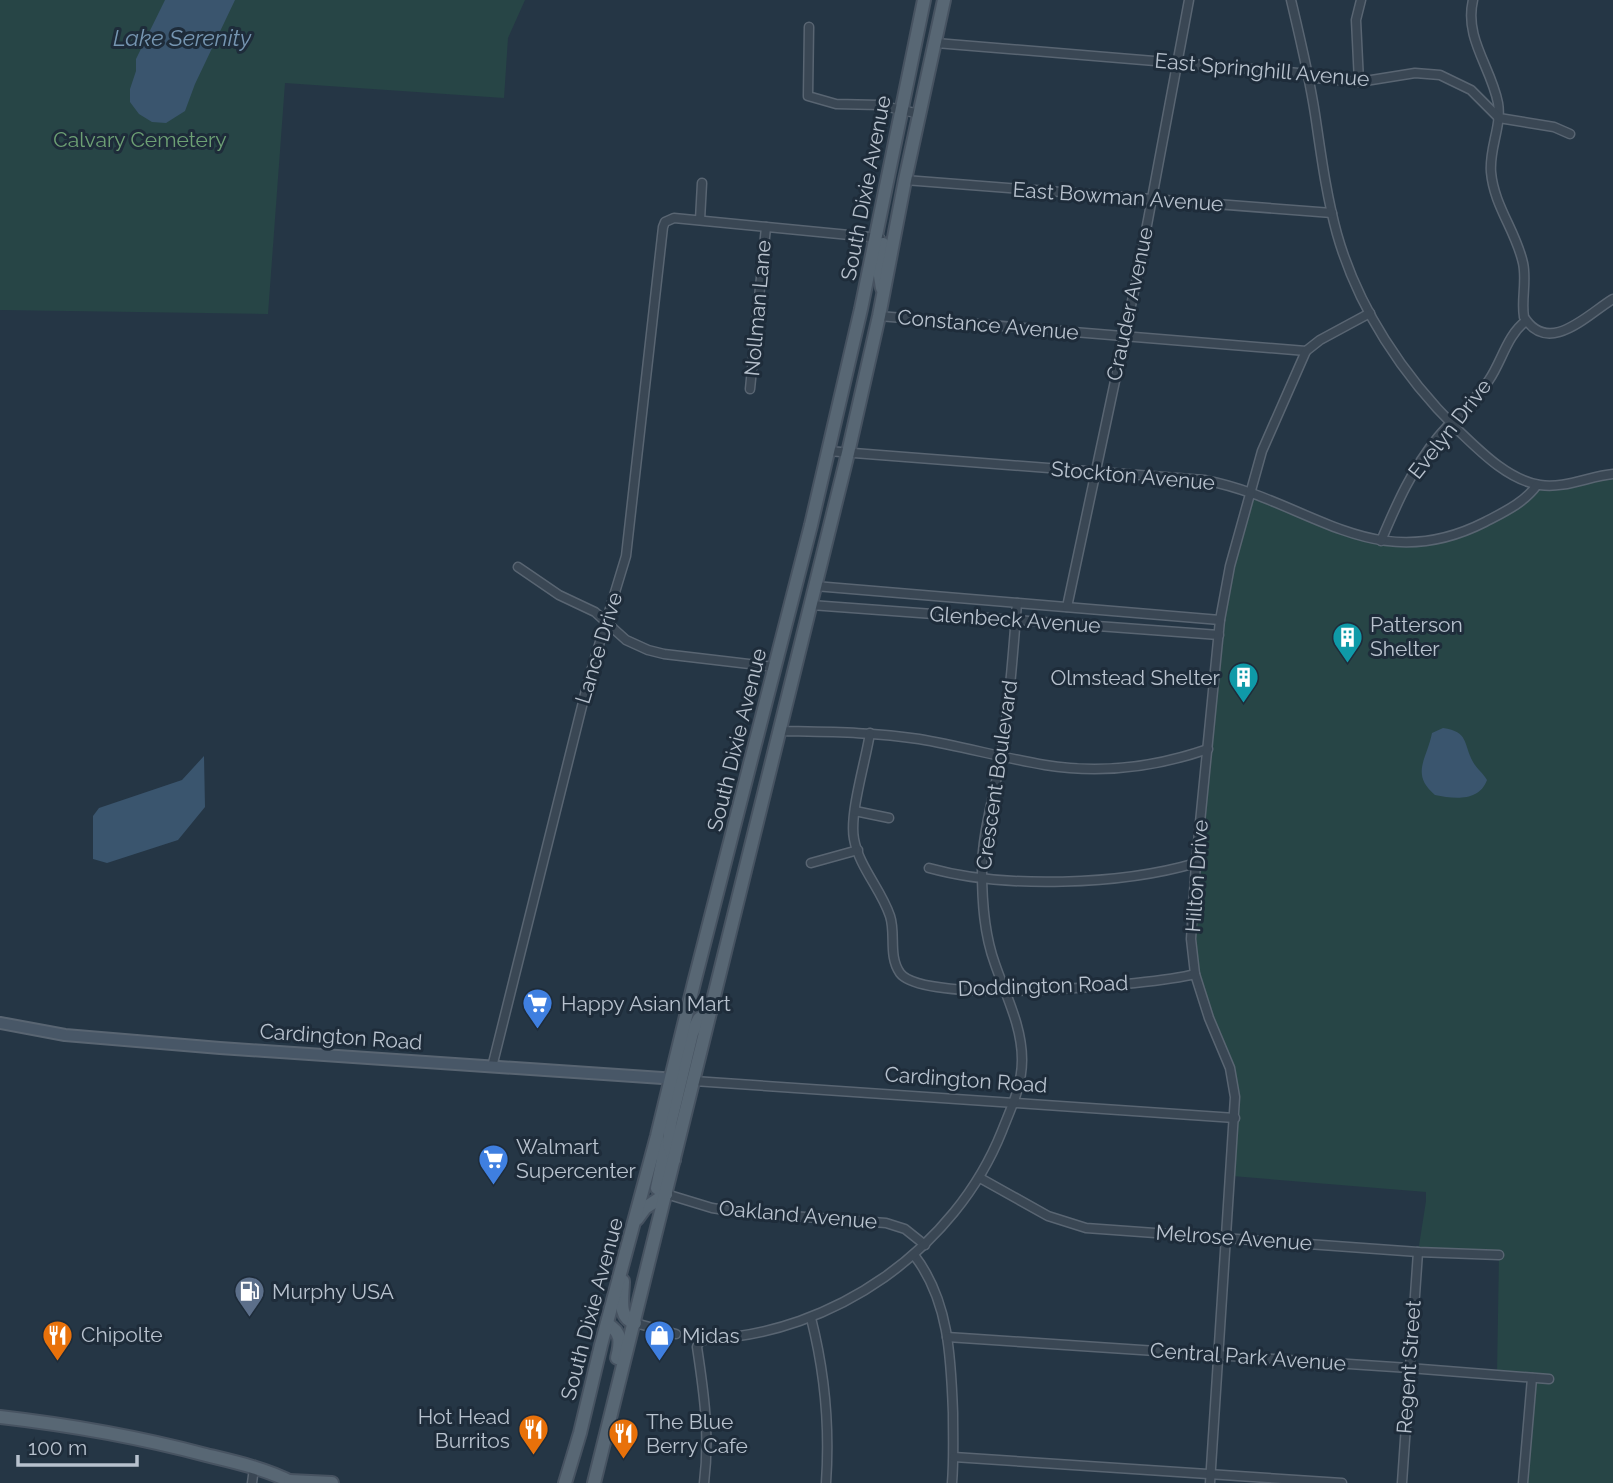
<svg xmlns="http://www.w3.org/2000/svg" width="1613" height="1483" font-family="Raleway,sans-serif">
	<style>
		.green { fill: #274546 }
		.water { fill: #3a556e }
		.lines { fill: none; stroke-linecap: round; stroke-linejoin: round }
		.street-casing { stroke: #596572; stroke-width: 11 }
		.secondary-casing { stroke: #596572; stroke-width: 14 }
		.primary-casing { stroke: #475361; stroke-width: 16 }
		.street { stroke: #3a4754; stroke-width: 8 }
		.secondary { stroke: #485767; stroke-width: 10 }
		.primary { stroke: #586774; stroke-width: 12 }
		.labels { text-anchor: middle; stroke-width: 6; stroke-linejoin: round; paint-order: stroke }
		.street-label { font-size: 21px; fill: #b8c2ce; stroke: #1e2c3a }
		.park-label { font-size: 21px; fill: #6da074; stroke: #1e2c3a }
		.poi-label { font-size: 21px; fill: #b8c2ce; stroke: #1e2c3a; text-anchor: start }
		.water-label { font-size: 23px; font-style: italic; fill: #7696b2; stroke: #1e2c3a }
	</style>
	<rect width="100%" height="100%" fill="#253645"/>
	<!-- green -->
	<g class="green">
		<polygon points="0,0 525,0 508,38 504,98 285,83 268,314 0,310"/>
		<polygon points="1613,474 1613,1483 1523,1483 1532,1379 1497,1374 1499,1255 1418,1252 1426,1201 1426,1192 1232,1176 1233,1082 1199,991 1191,939 1220,620 1250,493 1367,539 1423,543 1491,519 1537,485"/>
	</g>
	<!-- water -->
	<g class="water">
		<polygon points="165,0 235,0 195,84 185,111 166,123 152,122 139,114 130,102 130,89 136,71 136,59"/>
		<path d="M 1443,728 C 1469,732 1463,743 1473,762 C 1477,769 1483,773 1487,780 C 1479,802 1454,799 1435,795 C 1410,774 1427,759 1432,733 Z"/>
		<polygon points="204,756 205,807 178,840 107,863 93,859 93,816 99,808 182,780"/>
	</g>
	<g class="lines">
		<defs>
			<g id="street">
				<path d="M 1291,0 C 1300,38 1309,75 1315,114 C 1321,154 1326,194 1337,234 C 1358,308 1403,376 1458,430 C 1480,451 1508,480 1540,485 C 1564,489 1590,476 1613,474"/>
				<path d="M 1473,0 C 1464,38 1491,67 1498,103 C 1502,126 1489,148 1491,172 C 1494,206 1516,231 1523,263 C 1527,281 1521,300 1524,317 C 1549,357 1589,313 1613,299"/>
				<polyline points="809,27 808,96 836,104 879,105 920,114"/>
				<polyline points="936,43 1288,72 1308,74 1315,78 1359,82 1415,73 1440,75 1471,90 1499,118 1554,127 1570,134"/>
				<polyline points="1359,82 1356,20 1361,0"/>
				<polyline points="905,180 1332,213"/>
				<polyline points="700,220 702,183"/>
				<polyline points="879,316 1306,351"/>
				<polyline points="750,389 766,227"/>
				<path d="M 828,451 L 1204,480 C 1310,500 1373,579 1485,522 C 1504,512 1524,503 1537,485"/>
				<path d="M 1381,541 C 1397,503 1412,469 1438,437 C 1454,417 1475,401 1489,380 C 1502,361 1507,335 1526,321"/>
				<polyline points="518,567 559,595 595,612 626,640 648,650 664,654 775,667"/>
				<polyline points="815,586 1220,620"/>
				<polyline points="811,605 1219,635"/>
				<polyline points="1067,607 1139,268 1189,0"/>
				<path d="M 781,731 C 827,732 873,732 919,739 C 961,746 1003,758 1045,765 C 1100,774 1156,767 1208,749"/>
				<path d="M 870,733 C 866,760 849,814 854,839 C 859,867 881,889 890,916 C 896,934 888,956 900,973 C 924,1006 1153,985 1195,974"/>
				<polyline points="855,811 889,818"/>
				<polyline points="811,863 858,850"/>
				<path d="M 929,868 C 1004,889 1121,885 1196,863"/>
				<polyline points="492,1067 589,678 626,556 663,227 665,222 674,218 880,238"/>
				<polyline points="694,1081 1235,1118"/>
				<polyline points="980,1178 1048,1216 1086,1228 1418,1252 1499,1255"/>
				<polyline points="666,1194 712,1208 738,1212 886,1223 905,1229 925,1245"/>
				<path d="M 914,1255 C 949,1300 951,1358 953,1413 C 953,1436 954,1460 952,1483"/>
				<path d="M 811,1318 C 825,1373 830,1426 826,1483"/>
				<polyline points="635,1323 676,1334"/>
				<polyline points="947,1337 1409,1368 1549,1379"/>
				<polyline points="954,1457 1342,1483"/>
				<polyline points="252,1483 254,1468"/>
				<path d="M 704,1483 C 710,1436 704,1393 697,1347 L 699,1342 L 707,1339 C 833,1334 955,1249 1002,1131 C 1011,1108 1022,1086 1022,1060 C 1022,1026 1006,996 995,964 C 984,934 982,902 982,870 C 982,833 994,797 1000,761 C 1009,708 1013,655 1017,603"/>
				<polyline points="1210,1483 1235,1097 1230,1068 1209,1018 1195,974 1191,939 1196,863 1220,620 1230,566 1262,451 1306,351 1320,340 1370,313"/>
				<polyline points="1402,1483 1418,1252"/>
				<polyline points="1523,1483 1532,1378"/>
			</g>
			<polyline id="secondary" points="0,1023 65,1035 220,1048 677,1079"/>
			<g id="primary">
				<polyline points="882,288 879,270 883,244"/>
				<polyline points="658,1140 663,1159 657,1188 666,1194"/>
				<polyline points="674,1160 669,1144 670,1124 692,1033 699,1019 712,1009"/>
				<polyline points="637,1219 645,1208 666,1194"/>
				<path d="M 623,1281 C 623,1297 617,1318 635,1323"/>
				<path d="M 607,1324 C 622,1332 621,1342 617,1358"/>
				<path d="M 0,1417 C 70,1425 138,1437 206,1455 C 235,1462 267,1469 293,1483"/>
				<polyline points="290,1481 332,1483"/>
				<polyline points="565,1483 580,1433 601,1345 657,1136 694,983 811,525 861,309 924,0"/>
				<polyline points="594,1483 848,453 879,316 905,180 944,0"/>
			</g>
		</defs>
		<!-- street casing -->
		<use href="#street" class="street-casing"/>
		<!-- secondary casing -->
		<use href="#secondary" class="secondary-casing"/>
		<!-- primary casing -->
		<use href="#primary" class="primary-casing"/>
		<!-- street -->
		<use href="#street" class="street"/>
		<!-- secondary -->
		<use href="#secondary" class="secondary"/>
		<!-- primary -->
		<use href="#primary" class="primary"/>
	</g>
	<!-- icons -->
	<defs>
		<symbol id="building-pin" viewBox="-11 -11 22 30"><path d="M0 17L-7.5 6A9.5 9.5 0 1 1 7.5 6Z" fill="#0f9aa8" stroke="#1e2c3a"/><path d="M-4-6H4V6H1V3H-1V6H-4ZM-2.5-4.3h1.7v1.8h-1.7ZM.8-4.3h1.7v1.8H.8ZM-2.5-1h1.7V.8h-1.7ZM.8-1h1.7V.8H.8Z" fill="#fff"/></symbol>
		<symbol id="supermarket-pin" viewBox="-11 -11 22 30"><path d="M0 17L-7.5 6A9.5 9.5 0 1 1 7.5 6Z" fill="#3f7fe0" stroke="#1e2c3a"/><path d="M-6-5.5h2.5l.6 2H6L4.5 2H-2.5L-4.4-4H-6ZM-1.5 3.2a1.3 1.3 0 1 0 .1 0ZM3 3.2a1.3 1.3 0 1 0 .1 0Z" fill="#fff"/></symbol>
		<symbol id="fuel-pin" viewBox="-11 -11 22 30"><path d="M0 17L-7.5 6A9.5 9.5 0 1 1 7.5 6Z" fill="#5c6f8a" stroke="#1e2c3a"/><path d="M-5.5-6h7V0h2V4h1.3V-2.5L3-4.5l.8-.8L6-3V5H2.5V1h-1V6h-7ZM-4.2-4.7v3.2H.2V-4.7Z" fill="#fff"/></symbol>
		<symbol id="restaurant-pin" viewBox="-11 -11 22 30"><path d="M0 17L-7.5 6A9.5 9.5 0 1 1 7.5 6Z" fill="#e8710a" stroke="#1e2c3a"/><path d="M-5-6h1v4h1v-4h1v4h1v-4h1v5L-1.5 .5V6h-2V.5L-5-1ZM5-6V6H3V1.5H1.5Q1.5-4 5-6Z" fill="#fff"/></symbol>
		<symbol id="shop-pin" viewBox="-11 -11 22 30"><path d="M0 17L-7.5 6A9.5 9.5 0 1 1 7.5 6Z" fill="#3f7fe0" stroke="#1e2c3a"/><path d="M-5-2.5h2.3a2.7 3.5 0 0 1 5.4 0H5L5.5 6h-11ZM-1.5-2.5h3a1.5 2.3 0 0 0-3 0Z" fill="#fff"/></symbol>
	</defs>
	<g fill-rule="evenodd">
		<use href="#building-pin" x="1330" y="620" width="35" height="47"/>
		<use href="#building-pin" x="1226" y="660" width="35" height="47"/>
		<use href="#supermarket-pin" x="520" y="986" width="35" height="47"/>
		<use href="#supermarket-pin" x="476" y="1142" width="35" height="47"/>
		<use href="#fuel-pin" x="232" y="1274" width="35" height="47"/>
		<use href="#restaurant-pin" x="40" y="1318" width="35" height="47"/>
		<use href="#shop-pin" x="642" y="1318" width="35" height="47"/>
		<use href="#restaurant-pin" x="516" y="1412" width="35" height="47"/>
		<use href="#restaurant-pin" x="606" y="1416" width="35" height="47"/>
	</g>
	<g class="labels">
		<!-- street labels -->
		<g class="street-label">
			<text transform="translate(1262 70) rotate(5)" y="7">East Springhill Avenue</text>
			<text transform="translate(866 188) rotate(-79)" y="7">South Dixie Avenue</text>
			<text transform="translate(1118 197) rotate(4)" y="7">East Bowman Avenue</text>
			<text transform="translate(1130 304) rotate(-78)" y="7">Crauder Avenue</text>
			<text transform="translate(758 308) rotate(-85)" y="7">Nollman Lane</text>
			<text transform="translate(988 325) rotate(5)" y="7">Constance Avenue</text>
			<text transform="translate(1450 429) rotate(-52)" y="7">Evelyn Drive</text>
			<text transform="translate(1133 476) rotate(5)" y="7">Stockton Avenue</text>
			<text transform="translate(1015 620) rotate(4)" y="7">Glenbeck Avenue</text>
			<text transform="translate(599 648) rotate(-73)" y="7">Lance Drive</text>
			<text transform="translate(737 740) rotate(-76)" y="7">South Dixie Avenue</text>
			<text transform="translate(997 775) rotate(-82)" y="7">Crescent Boulevard</text>
			<text transform="translate(1197 876) rotate(-86)" y="7">Hilton Drive</text>
			<text transform="translate(1043 986) rotate(-2)" y="7">Doddington Road</text>
			<text transform="translate(341 1037) rotate(4)" y="7">Cardington Road</text>
			<text transform="translate(966 1080) rotate(4)" y="7">Cardington Road</text>
			<text transform="translate(798 1215) rotate(5)" y="7">Oakland Avenue</text>
			<text transform="translate(1234 1238) rotate(4)" y="7">Melrose Avenue</text>
			<text transform="translate(592 1309) rotate(-75)" y="7">South Dixie Avenue</text>
			<text transform="translate(1248 1357) rotate(4)" y="7">Central Park Avenue</text>
			<text transform="translate(1409 1367) rotate(-86)" y="7">Regent Street</text>
		</g>
		<!-- park labels -->
		<g class="park-label">
			<text x="140" y="147">Calvary Cemetery</text>
		</g>
		<!-- poi labels -->
		<g class="poi-label">
			<text x="1370" y="632">Patterson<tspan x="1370" dy="24">Shelter</tspan></text>
			<text x="1220" y="685" text-anchor="end">Olmstead Shelter</text>
			<text x="561" y="1011">Happy Asian Mart</text>
			<text x="516" y="1154">Walmart<tspan x="516" dy="24">Supercenter</tspan></text>
			<text x="272" y="1299">Murphy USA</text>
			<text x="81" y="1342">Chipolte</text>
			<text x="682" y="1343">Midas</text>
			<text x="510" y="1424" text-anchor="end">Hot Head<tspan x="510" dy="24">Burritos</tspan></text>
			<text x="646" y="1429">The Blue<tspan x="646" dy="24">Berry Cafe</tspan></text>
		</g>
		<!-- water labels -->
		<g class="water-label">
			<text x="182" y="46">Lake Serenity</text>
		</g>
	</g>
	<!-- scale -->
	<path d="M18 1455v10h119v-10" fill="none" stroke="#b8c2ce" stroke-width="3.5"/>
	<text x="28" y="1455" font-size="21" fill="#b8c2ce" stroke="#1e2c3a" stroke-width="5" paint-order="stroke">100 m</text>
</svg>
